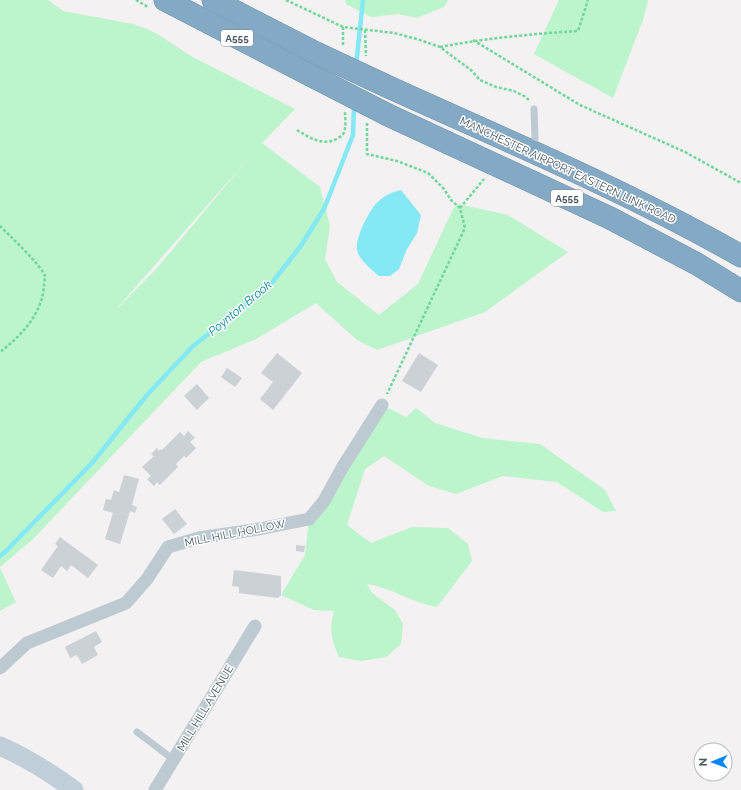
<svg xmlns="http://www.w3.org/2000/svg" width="741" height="790" font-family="Raleway,sans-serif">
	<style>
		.green { fill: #bcf4cc; fill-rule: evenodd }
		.water { fill: #85e8f5 }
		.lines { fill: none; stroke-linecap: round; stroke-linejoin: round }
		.stream { stroke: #85e8f5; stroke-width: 4.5 }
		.building { fill: #ccd1d6 }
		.highway-casing { stroke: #6f94b0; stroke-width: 23 }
		.path { stroke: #70d69a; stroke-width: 2.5; stroke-dasharray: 3 2; stroke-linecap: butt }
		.lane { stroke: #bdcad1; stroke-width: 7 }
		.street { stroke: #bdcad1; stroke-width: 13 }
		.secondary { stroke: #c0ced9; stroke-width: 19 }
		.highway { stroke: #84a9c4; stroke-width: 22 }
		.highway-bridge-casing { stroke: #6f94b0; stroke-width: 23; stroke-linecap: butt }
		.highway-bridge { stroke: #84a9c4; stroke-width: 22 }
		.labels { text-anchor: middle; stroke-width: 3; stroke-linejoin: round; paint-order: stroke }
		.shield { fill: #fff; stroke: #7e8990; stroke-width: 1 }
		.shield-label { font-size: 10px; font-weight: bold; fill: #465760 }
		.street-label { font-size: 11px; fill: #465760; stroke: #fff }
		.water-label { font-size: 12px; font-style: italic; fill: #048090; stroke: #fff }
	</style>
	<rect width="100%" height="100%" fill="#f3f1f1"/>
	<!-- green -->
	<g class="green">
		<path d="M 0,0 L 48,0 L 63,11 L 133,24 L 147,29 L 159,35 L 189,55 L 295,109 L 262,143 L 320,187 L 330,226 L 325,259 L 337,282 L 379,315 L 418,284 L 453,209 L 458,204 L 508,215 L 568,252 L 485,312 L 377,350 L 357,340 L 316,303 L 256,339 L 201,362 L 33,539 L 0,567 ZM 247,160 L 158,267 L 118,308 L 118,307 Z"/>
		<polygon points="345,0 448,0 444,7 417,18 398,14 371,17 346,4"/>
		<polygon points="559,0 648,0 644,17 613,98 534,54"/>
		<path d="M 382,405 L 406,417 L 416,408 L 435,423 L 482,438 L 540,444 L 605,490 L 616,511 L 603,512 L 557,482 L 503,476 L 456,494 L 429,486 L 384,456 L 365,469 L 347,525 L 371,543 L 412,527 L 448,528 L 468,544 L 472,561 L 437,607 C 412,603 393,588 367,584 L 372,593 L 395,610 L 403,624 L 401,644 L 386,657 L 361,661 L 339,657 C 331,637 329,632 334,611 L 314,610 L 281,595 L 305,555 L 309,519 Z"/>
		<polygon points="0,568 16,602 0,611"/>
	</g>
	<!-- water -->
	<path class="water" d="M 401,190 L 421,215 L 417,233 L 407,249 L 399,269 L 390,276 L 379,276 C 372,270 359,260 357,250 C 355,239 368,213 375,205 C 381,197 392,192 401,190 Z"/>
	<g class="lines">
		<!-- stream -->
		<g class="stream">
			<polyline points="356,66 363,0"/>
			<polyline points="0,556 5,552 92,463 147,395 192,347 271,284 300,247 324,209 353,135 354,105"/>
		</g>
	</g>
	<!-- building -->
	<g class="building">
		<polygon points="277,353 302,373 273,410 260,399 273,382 261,373"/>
		<polygon points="419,353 438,365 421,392 402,381"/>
		<polygon points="227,368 242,378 235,387 221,377"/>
		<polygon points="197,384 209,398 197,410 184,396"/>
		<polygon points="188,431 195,438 190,442 196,448 186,458 184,456 176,464 178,467 160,485 157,482 154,486 147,479 151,476 142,467 154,456 151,454 157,448 159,451 161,449 162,450 180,432 184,436"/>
		<polygon points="124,475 139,479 132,505 137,507 135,513 130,511 120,544 105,539 113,513 103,510 106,499 111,500 114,490 119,492"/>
		<polygon points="175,509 187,524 174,534 162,519"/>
		<polygon points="60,537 98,565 88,578 71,565 67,571 61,566 53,578 41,570 58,546 55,544"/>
		<polygon points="296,545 305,546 304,552 296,551"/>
		<polygon points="234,570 281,576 281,595 278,598 239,593 239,587 232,586"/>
		<polygon points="96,631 102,642 94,647 98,655 82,664 77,655 70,658 65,647"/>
	</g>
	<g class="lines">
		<defs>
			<g id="highway">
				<polyline points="165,0 310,75"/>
				<polyline points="213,0 316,53"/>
				<path d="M 393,89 C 510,142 629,192 741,256"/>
				<polyline points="388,115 610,218 697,264 741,291"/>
			</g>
		</defs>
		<!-- highway casing -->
		<use href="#highway" class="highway-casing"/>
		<!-- path -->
		<g class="path">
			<polyline points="136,0 148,7"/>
			<polyline points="286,0 343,27 394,33 417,39 440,47 471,70 480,80 496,87 514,91 524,96 530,101"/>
			<polyline points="343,27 343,47"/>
			<polyline points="365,30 366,56"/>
			<polyline points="473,40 580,105 685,152 741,183"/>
			<path d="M 440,47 C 486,38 532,34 578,31 L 588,0"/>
			<polyline points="367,123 367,154 397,161 428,173 444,189 451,200 460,208 465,228 387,394"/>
			<path d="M 297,130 C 310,138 324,147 338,138 C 342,136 345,133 345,128 C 346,123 345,117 345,112"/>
			<polyline points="460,208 484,179"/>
			<path d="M 0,226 C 9,235 42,266 45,276 C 45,279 44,283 44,286 C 42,314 21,336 0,352"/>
		</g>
		<!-- lane -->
		<g class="lane">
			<polyline points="531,149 535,138 534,109"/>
			<polyline points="137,732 174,760"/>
		</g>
		<!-- street -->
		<g class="street">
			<polyline points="0,668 27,643 126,603 147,579 168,547 199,538 259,529 309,519 324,501 342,468 382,405"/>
			<polyline points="155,790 255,626"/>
		</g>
		<!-- secondary -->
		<path class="secondary" d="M 0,746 C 27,758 51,773 74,790"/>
		<!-- highway -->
		<use href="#highway" class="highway"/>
		<defs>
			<g id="highway-bridge">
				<polyline points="316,53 393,89"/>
				<polyline points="310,75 388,115"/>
			</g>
		</defs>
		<!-- highway-bridge casing -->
		<use href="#highway-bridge" class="highway-bridge-casing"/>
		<!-- highway-bridge -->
		<use href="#highway-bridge" class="highway-bridge"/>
	</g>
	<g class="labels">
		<!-- shield labels -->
		<g class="shield">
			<rect x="221" y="30" width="32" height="16" rx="3"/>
			<rect x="551" y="190" width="32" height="16" rx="3"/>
		</g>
		<g class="shield-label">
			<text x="237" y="42">A555</text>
			<text x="567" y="202">A555</text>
		</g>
		<!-- street labels -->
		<g class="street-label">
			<text transform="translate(568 170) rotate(25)" y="4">MANCHESTER AIRPORT EASTERN LINK ROAD</text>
			<text transform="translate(235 533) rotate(-11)" y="4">MILL HILL HOLLOW</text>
			<text transform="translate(205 708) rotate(-59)" y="4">MILL HILL AVENUE</text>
		</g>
		<!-- water labels -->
		<g class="water-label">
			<text transform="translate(240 308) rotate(-40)" y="4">Poynton Brook</text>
		</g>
	</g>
	<!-- north arrow -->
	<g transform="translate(713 762) rotate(269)"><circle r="19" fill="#ffffff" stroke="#b5bcbf"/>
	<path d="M0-3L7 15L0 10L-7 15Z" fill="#0787f7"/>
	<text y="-6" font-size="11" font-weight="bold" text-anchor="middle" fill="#465760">N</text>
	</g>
</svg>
